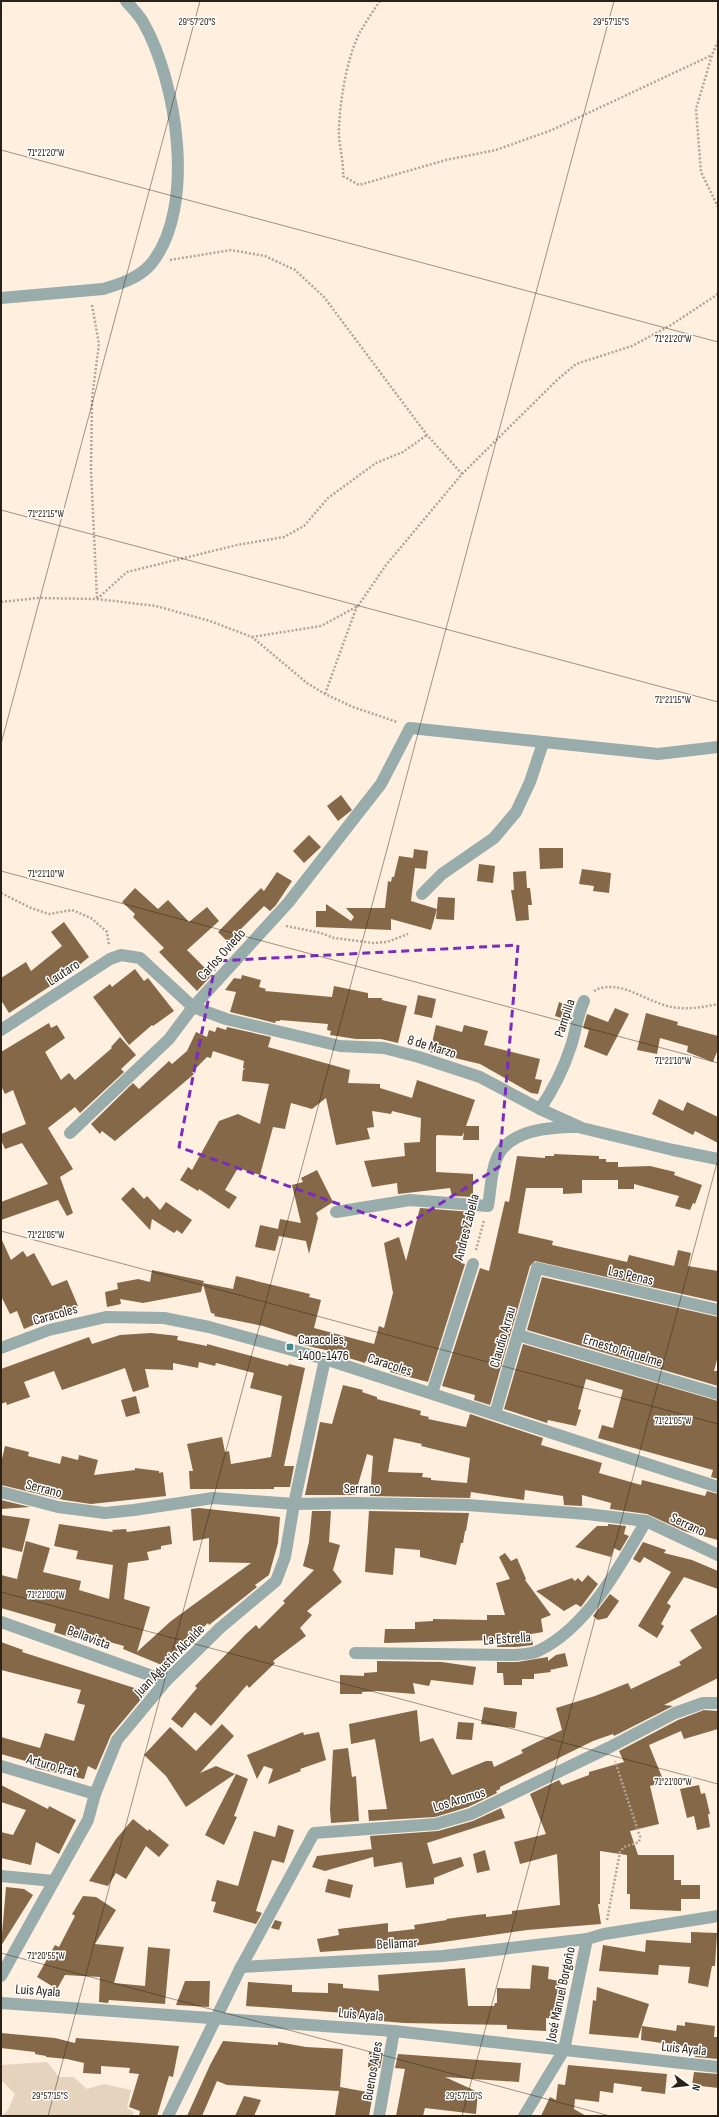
<svg xmlns="http://www.w3.org/2000/svg" width="719" height="2117" font-family="'Sofia Sans Condensed',sans-serif">
	<style>
		.green { fill: #e6d3bd }
		.building { fill: #856847; fill-rule: evenodd }
		.lines { fill: none; stroke-linecap: round; stroke-linejoin: round }
		.path { stroke: #b2a496; stroke-width: 2.5; stroke-dasharray: 2 2; stroke-linecap: butt }
		.minor { stroke: #98acab; stroke-width: 12 }
		.marked { fill: none; stroke: #7b2cbf; stroke-width: 3; stroke-dasharray: 8 5; stroke-linejoin: round }
		.ticks { fill: none; stroke: #2b2217; stroke-width: 1; stroke-opacity: 0.45 }
		.poi-dot { fill: #428a8a; stroke: #fff; stroke-width: 1.5 }
		.labels { text-anchor: middle; stroke-width: 3; stroke-linejoin: round; paint-order: stroke }
		.street-label { font-size: 14px; fill: #2b2217; stroke: #fff }
		.poi-label { font-size: 14px; fill: #2b2217; stroke: #fff; text-anchor: start }
		.ticks-label { font-size: 10px; text-anchor: middle; fill: #2b2217; stroke: #fff; stroke-width: 3; stroke-linejoin: round; paint-order: stroke }
	</style>
	<rect width="100%" height="100%" fill="#ffefde"/>
	<!-- green -->
	<polygon class="green" points="47,2062 59,2077 74,2077 87,2089 104,2084 131,2090 127,2108 134,2112 132,2116 2,2116 8,2110 15,2094 1,2080 1,2065"/>
	<!-- building -->
	<g class="building">
		<polygon points="341,795 352,810 338,821 327,806"/>
		<polygon points="309,835 321,847 304,863 293,851"/>
		<polygon points="539,848 563,848 563,868 540,869"/>
		<polygon points="414,849 428,851 426,869 415,868 411,901 437,909 431,930 391,919 391,930 316,927 316,911 326,911 326,904 351,921 354,917 346,908 385,908 388,881 391,882 392,877 394,877 399,856 413,858"/>
		<polygon points="479,864 495,866 493,883 477,881"/>
		<polygon points="582,869 611,873 609,893 593,891 594,886 579,884"/>
		<polygon points="526,871 527,888 530,888 532,905 528,905 529,920 516,921 511,890 514,890 513,872"/>
		<polygon points="277,872 292,881 276,905 270,911 264,906 228,942 218,932 261,888 264,891"/>
		<polygon points="135,888 158,909 168,900 189,922 207,907 219,921 187,950 212,975 197,991 159,952 164,948 133,917 135,914 122,902"/>
		<polygon points="438,897 455,898 454,920 436,919"/>
		<polygon points="64,922 89,957 56,984 55,983 9,1013 1,1000 1,978 26,962 31,971 62,946 51,932"/>
		<polygon points="135,969 144,981 148,978 174,1011 153,1026 152,1025 129,1045 93,997 110,984 112,987"/>
		<polygon points="242,975 261,980 259,987 266,989 265,991 332,997 334,986 368,993 368,998 382,998 382,1000 407,1006 398,1043 381,1039 356,1039 330,1035 331,1031 327,1030 328,1024 280,1020 280,1021 276,1021 275,1023 230,1012 236,992 225,990 234,978 241,979"/>
		<polygon points="418,995 436,999 432,1018 414,1014"/>
		<polygon points="559,1002 573,1008 570,1021 555,1016"/>
		<polygon points="615,1008 629,1014 607,1056 584,1047 589,1030 583,1028 587,1014 608,1022"/>
		<polygon points="646,1013 678,1022 677,1025 718,1036 718,1049 713,1062 687,1052 688,1046 660,1038 657,1054 637,1050"/>
		<polygon points="49,1023 51,1028 57,1025 65,1038 45,1052 61,1080 69,1073 75,1080 112,1048 111,1047 120,1037 136,1055 121,1069 124,1072 80,1113 75,1107 48,1128 73,1169 60,1177 73,1213 67,1216 58,1200 1,1220 1,1202 48,1184 22,1143 5,1149 1,1140 1,1134 26,1124 13,1090 5,1094 1,1086 1,1052"/>
		<polygon points="436,1025 462,1032 464,1025 488,1031 484,1045 540,1059 535,1079 542,1080 538,1094 531,1093 480,1064 430,1052"/>
		<polygon points="217,1027 226,1030 227,1027 271,1037 268,1047 350,1070 348,1083 380,1084 380,1088 412,1098 417,1080 475,1100 466,1126 479,1126 479,1140 463,1140 464,1132 462,1136 437,1135 436,1137 436,1172 473,1174 473,1197 452,1196 450,1188 398,1194 397,1183 372,1187 364,1161 405,1156 404,1143 420,1142 421,1118 392,1111 391,1114 372,1111 374,1127 367,1128 370,1139 336,1145 326,1098 312,1109 291,1103 285,1129 273,1127 260,1175 238,1168 225,1190 237,1197 229,1209 199,1189 198,1191 180,1180 188,1167 192,1170 219,1121 238,1114 260,1124 269,1084 242,1081 243,1070 245,1069 243,1068 244,1061 213,1051 211,1058 207,1057 192,1072 194,1074 115,1141 102,1131 100,1134 91,1124 133,1083 139,1089 169,1061 172,1064 187,1051 196,1032 207,1037 209,1030 215,1032"/>
		<polygon points="659,1099 683,1111 687,1102 718,1117 718,1143 695,1131 693,1135 652,1114"/>
		<polygon points="554,1154 599,1156 599,1159 606,1159 606,1162 618,1162 618,1167 650,1166 675,1172 674,1175 702,1185 695,1204 693,1203 690,1210 675,1206 679,1196 634,1184 634,1189 618,1189 618,1180 582,1180 582,1193 563,1194 563,1188 526,1188 518,1233 553,1241 552,1245 627,1262 629,1255 674,1266 678,1250 691,1253 688,1266 718,1271 718,1302 535,1261 530,1266 490,1405 474,1400 475,1395 442,1386 480,1268 489,1271 505,1201 509,1202 517,1156 545,1158 545,1156 554,1156"/>
		<polygon points="317,1170 333,1202 316,1213 318,1218 309,1254 306,1241 279,1236 275,1251 255,1247 260,1225 278,1229 280,1219 301,1223 292,1185 303,1182 301,1178"/>
		<polygon points="133,1187 144,1199 147,1196 160,1210 166,1202 192,1220 182,1234 177,1230 174,1233 152,1219 150,1230 121,1199"/>
		<polygon points="420,1208 472,1212 471,1223 462,1256 461,1263 465,1264 428,1382 390,1372 391,1369 365,1361 365,1363 342,1356 343,1354 299,1344 300,1338 263,1326 214,1316 215,1314 211,1313 203,1284 201,1292 143,1303 120,1299 121,1304 107,1307 105,1292 118,1289 117,1283 138,1279 150,1282 152,1270 204,1281 203,1283 233,1289 236,1276 310,1294 309,1297 321,1300 314,1328 374,1344 379,1326 384,1328 393,1293 384,1243 399,1237 406,1261"/>
		<polygon points="1,1238 11,1260 23,1251 27,1257 34,1253 52,1286 67,1280 78,1306 24,1329 17,1311 10,1314 1,1296"/>
		<polygon points="542,1277 718,1317 718,1356 714,1371 718,1371 718,1386 527,1330"/>
		<polygon points="151,1333 178,1336 177,1340 207,1346 207,1344 288,1366 289,1364 305,1368 284,1466 294,1466 290,1487 274,1487 274,1489 190,1489 189,1471 193,1471 187,1444 222,1437 225,1452 229,1451 231,1464 271,1457 282,1396 250,1388 254,1373 216,1363 215,1366 199,1362 198,1368 173,1363 173,1370 145,1369 149,1387 133,1392 125,1368 62,1390 54,1371 24,1382 30,1397 7,1405 6,1402 1,1404 1,1369 89,1337 92,1344 120,1335"/>
		<polygon points="523,1344 718,1401 718,1479 711,1477 713,1470 598,1438 602,1425 613,1428 623,1390 586,1379 578,1409 581,1410 576,1426 548,1420 547,1423 504,1409"/>
		<path d="M 343,1385 L 363,1390 L 362,1392 L 377,1397 L 377,1399 L 421,1411 L 420,1415 L 429,1417 L 428,1419 L 466,1427 L 470,1414 L 543,1438 L 541,1445 L 602,1463 L 599,1473 L 641,1485 L 642,1480 L 705,1496 L 707,1491 L 718,1494 L 718,1540 L 684,1531 L 647,1514 L 610,1509 L 611,1503 L 582,1495 L 582,1506 L 564,1505 L 563,1496 L 525,1490 L 524,1500 L 471,1492 L 470,1498 L 370,1496 L 373,1456 L 367,1454 L 355,1495 L 305,1495 L 320,1422 L 332,1424 ZM 394,1438 L 422,1444 L 421,1446 L 470,1458 L 467,1483 L 431,1480 L 431,1478 L 422,1477 L 423,1473 L 388,1472 Z"/>
		<polygon points="136,1396 140,1413 126,1417 121,1400"/>
		<polygon points="5,1446 29,1452 28,1456 60,1464 62,1456 78,1460 79,1455 98,1460 94,1475 135,1470 135,1468 159,1471 159,1473 163,1472 166,1496 91,1504 64,1500 1,1485 1,1463"/>
		<polygon points="1,1500 30,1507 1,1509"/>
		<polygon points="199,1508 280,1517 278,1543 269,1575 255,1585 257,1587 247,1595 209,1625 208,1623 176,1652 169,1668 123,1649 124,1646 77,1633 76,1639 54,1632 56,1624 1,1608 1,1575 17,1579 26,1541 50,1548 43,1572 81,1581 79,1590 109,1599 113,1565 76,1559 78,1551 54,1546 59,1524 113,1532 112,1530 126,1529 127,1532 170,1526 172,1544 161,1546 161,1549 147,1552 149,1560 128,1563 124,1599 150,1607 137,1652 171,1621 251,1563 209,1562 209,1538 193,1541 191,1509"/>
		<polygon points="312,1511 331,1511 329,1542 340,1545 333,1570 342,1582 307,1611 312,1615 300,1628 306,1636 273,1661 275,1663 249,1688 247,1685 211,1726 195,1712 182,1728 171,1719 197,1688 195,1686 246,1634 256,1625 259,1629 285,1603 283,1601 314,1570 303,1566 309,1542"/>
		<polygon points="369,1511 469,1513 466,1531 465,1531 463,1543 461,1543 456,1565 420,1557 420,1550 395,1548 393,1575 365,1572"/>
		<polygon points="1,1515 30,1519 22,1552 1,1547"/>
		<polygon points="608,1524 626,1526 624,1534 629,1536 620,1551 614,1548 611,1557 575,1547 597,1526 608,1526"/>
		<polygon points="643,1542 666,1550 664,1553 692,1560 718,1571 718,1589 684,1577 667,1603 671,1606 661,1624 664,1626 657,1638 638,1626 671,1572 644,1557 640,1563 633,1559"/>
		<polygon points="505,1553 511,1561 517,1558 526,1579 525,1580 551,1615 541,1619 543,1632 531,1634 533,1645 516,1647 497,1647 497,1640 384,1643 385,1629 415,1629 415,1622 433,1621 433,1619 487,1620 487,1615 505,1615 496,1583 510,1579 499,1557"/>
		<polygon points="588,1575 598,1584 581,1607 576,1604 564,1611 536,1591 572,1578 575,1581 578,1578 582,1582"/>
		<polygon points="610,1594 619,1601 607,1618 598,1620 593,1616"/>
		<polygon points="718,1614 718,1678 664,1705 673,1706 614,1736 613,1734 593,1741 500,1787 500,1789 496,1791 497,1793 468,1807 435,1817 369,1821 368,1810 387,1809 375,1739 351,1744 349,1724 417,1710 420,1742 433,1738 452,1775 486,1761 492,1761 494,1767 523,1753 521,1750 562,1730 556,1708 595,1696 628,1683 631,1689 681,1665 679,1662 702,1648 690,1630"/>
		<polygon points="1,1642 23,1650 22,1652 147,1692 111,1735 96,1770 88,1766 84,1779 35,1768 36,1764 1,1754 1,1737 40,1748 45,1733 74,1741 85,1705 77,1703 81,1690 1,1670"/>
		<polygon points="565,1653 568,1666 550,1670 551,1672 534,1674 534,1679 522,1679 522,1685 504,1685 503,1673 497,1673 497,1662 517,1662 548,1657 548,1661 556,1655"/>
		<polygon points="377,1661 442,1662 476,1667 473,1685 431,1680 429,1686 413,1683 415,1694 377,1691 362,1692 362,1694 340,1694 340,1675 364,1676 364,1673 377,1672"/>
		<polygon points="484,1707 517,1712 515,1728 481,1724"/>
		<polygon points="704,1710 718,1711 718,1729 684,1739 681,1731 649,1745 664,1782 650,1786 659,1824 630,1831 638,1855 674,1855 674,1880 681,1880 681,1885 700,1885 700,1899 681,1899 681,1911 630,1909 630,1894 627,1894 627,1855 600,1851 600,1904 598,1904 601,1924 527,1930 422,1945 320,1952 317,1939 339,1935 338,1929 388,1923 388,1932 415,1929 414,1925 447,1920 446,1919 476,1915 486,1914 486,1917 512,1914 512,1911 560,1905 557,1854 520,1864 514,1842 546,1834 530,1794 559,1780 562,1785 589,1775 589,1772 624,1762 619,1751 678,1720"/>
		<polygon points="458,1722 474,1723 472,1740 456,1739"/>
		<polygon points="222,1724 234,1736 200,1773 216,1766 235,1774 186,1807 166,1776 144,1755 170,1727 196,1751"/>
		<polygon points="303,1732 304,1735 319,1732 326,1760 300,1769 301,1771 268,1784 273,1769 264,1766 257,1779 247,1755"/>
		<polygon points="348,1748 352,1777 356,1776 359,1821 331,1823 330,1810 333,1750"/>
		<polygon points="236,1774 248,1779 234,1816 237,1817 224,1845 205,1835"/>
		<polygon points="1,1785 48,1809 49,1806 76,1820 59,1854 36,1842 31,1865 1,1858 1,1832 13,1835 26,1810 1,1802"/>
		<polygon points="699,1785 701,1794 705,1793 710,1814 708,1814 710,1827 697,1830 694,1816 687,1818 680,1789"/>
		<polygon points="501,1808 505,1818 427,1843 433,1864 461,1857 464,1866 434,1878 434,1884 406,1888 402,1862 374,1867 373,1857 325,1871 312,1867 317,1856 372,1849 372,1851 370,1836 438,1831 473,1821"/>
		<polygon points="133,1819 148,1831 149,1829 169,1845 159,1857 146,1846 126,1879 116,1873 108,1886 89,1881 116,1839"/>
		<polygon points="278,1825 294,1830 284,1863 272,1860 256,1911 262,1913 256,1924 213,1912 216,1902 211,1901 217,1880 238,1886 254,1831 275,1837"/>
		<polygon points="485,1850 490,1870 477,1873 473,1854"/>
		<polygon points="328,1879 353,1885 350,1898 325,1892"/>
		<polygon points="6,1887 24,1889 33,1895 1,1946"/>
		<polygon points="83,1896 96,1897 116,1910 95,1944 124,1947 114,1983 145,1986 148,1947 170,1949 165,2004 109,2000 108,2003 99,2002 100,1977 65,1975 57,1989 37,1977 55,1945 59,1947 75,1916 72,1914"/>
		<polygon points="275,1920 282,1922 279,1930 271,1928"/>
		<polygon points="691,1932 717,1933 715,1966 712,1966 708,1987 688,1983 690,1967 659,1965 658,1975 599,1971 603,1945 645,1952 646,1940 691,1943"/>
		<polygon points="532,1965 549,1967 548,1979 560,1981 553,2019 546,2018 546,2031 507,2029 507,2025 404,2023 345,2018 345,2013 246,2006 248,1982 292,1985 292,1992 328,1993 328,1983 343,1984 343,1988 379,1991 378,1975 465,1968 468,2006 494,2006 495,2003 497,2003 497,1988 530,1989"/>
		<polygon points="185,1981 210,1981 209,2007 176,2005"/>
		<polygon points="597,1987 649,2004 638,2038 589,2034 593,2000 596,2001"/>
		<polygon points="685,2022 715,2026 714,2037 718,2037 718,2059 695,2057 696,2048 641,2040 642,2026 676,2031 677,2025 685,2026"/>
		<polygon points="1,2033 55,2038 75,2043 76,2038 179,2046 173,2077 169,2076 157,2116 139,2116 140,2111 129,2107 139,2074 129,2073 130,2068 101,2066 101,2074 83,2073 84,2063 67,2059 46,2057 46,2056 35,2054 35,2052 1,2048"/>
		<polygon points="223,2041 278,2045 278,2042 306,2047 343,2049 340,2087 373,2093 369,2116 335,2116 339,2091 227,2085 217,2081 202,2116 187,2116 210,2065"/>
		<polygon points="369,2052 383,2053 380,2068 368,2067"/>
		<polygon points="398,2054 521,2063 519,2082 445,2077 478,2092 476,2114 425,2108 423,2116 396,2116 405,2069 395,2068"/>
		<polygon points="568,2065 667,2074 665,2094 641,2091 642,2087 614,2083 613,2093 600,2091 599,2102 575,2099 574,2109 586,2116 541,2116 550,2097 556,2100 558,2084 565,2085"/>
		<polygon points="694,2072 718,2074 718,2088 692,2085"/>
		<polygon points="244,2096 261,2100 254,2116 235,2116"/>
	</g>
	<g class="lines">
		<!-- path -->
		<g class="path">
			<path d="M 380,1 C 373,11 366,22 360,32 C 347,57 340,100 339,128 C 338,144 344,159 343,176 L 359,185 L 446,160 L 496,150 L 552,130 L 712,55"/>
			<polyline points="718,41 712,55 696,109 701,172 718,207"/>
			<polyline points="170,260 231,250 265,256 295,270 324,297 427,435 462,474"/>
			<polyline points="92,305 99,344 92,398 91,471 97,598"/>
			<polyline points="97,599 127,572 237,545 284,537 304,526 328,498 376,463 403,452 427,435"/>
			<polyline points="1,602 38,598 97,599 156,606 210,621 252,637 307,683 325,694 353,707 397,722"/>
			<polyline points="252,637 321,626 358,606 386,565 462,474 557,380 576,364 632,346 671,325 718,294"/>
			<polyline points="325,694 357,606"/>
			<polyline points="1,893 31,908 49,914 72,910 91,918 107,932 109,945"/>
			<polyline points="286,926 321,933 334,938 373,943 387,942 408,934"/>
			<path d="M 594,991 C 619,977 647,1003 672,1007 C 687,1010 704,1007 718,1004"/>
			<polyline points="476,1250 484,1220"/>
			<polyline points="607,1920 620,1852 624,1847 639,1842 640,1837 615,1761"/>
		</g>
		<!-- minor -->
		<g class="minor">
			<path d="M 1,298 L 103,289 C 120,284 139,278 151,264 C 197,208 177,81 143,22 C 139,15 132,8 126,1"/>
			<polyline points="422,894 442,874 494,838 516,812 530,782 543,743"/>
			<polyline points="1,1030 110,959 121,955 140,958 193,1007 226,1019 340,1046 384,1048 419,1057 480,1077 540,1109 582,1128 673,1150 718,1159"/>
			<path d="M 540,1109 C 553,1090 564,1068 571,1046 C 576,1031 577,1016 584,1001"/>
			<polyline points="70,1133 169,1039 193,1007 288,903 381,784 410,728 658,754 718,747"/>
			<path d="M 336,1212 L 410,1200 L 488,1206 C 491,1189 491,1166 500,1152 C 515,1129 552,1127 576,1127"/>
			<polyline points="518,1335 718,1394"/>
			<polyline points="1,1348 49,1330 106,1317 164,1318 209,1327 325,1359 718,1487"/>
			<polyline points="432,1393 473,1264"/>
			<polyline points="495,1414 537,1268 718,1310"/>
			<polyline points="1,1492 58,1507 105,1513 134,1510 213,1498 294,1504 352,1503 467,1505 587,1514 646,1521 718,1555"/>
			<polyline points="1,1622 166,1681"/>
			<path d="M 355,1653 L 516,1655 C 523,1654 533,1654 540,1650 C 588,1626 620,1566 646,1521"/>
			<polyline points="1,1766 95,1794"/>
			<polyline points="1,1876 54,1881"/>
			<polyline points="241,1967 443,1956 587,1939 604,1934 718,1916"/>
			<polyline points="1,1976 88,1820 95,1794 117,1740 166,1681 220,1628 276,1581 285,1557 294,1504 325,1359"/>
			<polyline points="1,2003 394,2031 718,2067"/>
			<polyline points="168,2116 241,1967 314,1833 436,1824 471,1814 610,1747 675,1713 703,1703 718,1703"/>
			<polyline points="379,2116 394,2031"/>
			<polyline points="524,2116 564,2050 587,1939"/>
		</g>
	</g>
	<!-- marked area -->
	<path class="marked" d="M 518,945 L 499,1167 L 403,1227 L 179,1147 L 216,961 Z"/>
	<!-- ticks -->
	<path class="ticks" d="M 1,150 L 718,342M 1,510 L 718,702M 1,744 L 200,1M 1,871 L 718,1063M 1,1231 L 718,1424M 1,1592 L 718,1784M 1,1953 L 610,2116M 48,2116 L 614,1M 462,2116 L 718,1159"/>
	<!-- markers -->
	<rect class="poi-dot" x="286" y="1343" width="8" height="8" rx="2"/>
	<g class="labels">
		<!-- street labels -->
		<g class="street-label">
			<text transform="translate(221 954) rotate(-48)" y="5">Carlos Oviedo</text>
			<text transform="translate(63 972) rotate(-33)" y="5">Lautaro</text>
			<text transform="translate(564 1018) rotate(-72)" y="5">Pampilla</text>
			<text transform="translate(432 1046) rotate(17)" y="5">8 de Marzo</text>
			<text transform="translate(466 1227) rotate(-76)" y="5">Andres Zabella</text>
			<text transform="translate(631 1275) rotate(13)" y="5">Las Penas</text>
			<text transform="translate(55 1314) rotate(-16)" y="5">Caracoles</text>
			<text transform="translate(502 1337) rotate(-74)" y="5">Claudio Arrau</text>
			<text transform="translate(623 1350) rotate(17)" y="5">Ernesto Riquelme</text>
			<text transform="translate(390 1364) rotate(18)" y="5">Caracoles</text>
			<text transform="translate(44 1488) rotate(14)" y="5">Serrano</text>
			<text x="362" y="1493">Serrano</text>
			<text transform="translate(688 1524) rotate(25)" y="5">Serrano</text>
			<text transform="translate(89 1637) rotate(20)" y="5">Bellavista</text>
			<text transform="translate(507 1638) rotate(-4)" y="5">La Estrella</text>
			<text transform="translate(169 1660) rotate(-46)" y="5">Juan Agustín Alcalde</text>
			<text transform="translate(52 1765) rotate(16)" y="5">Arturo Prat</text>
			<text transform="translate(459 1799) rotate(-17)" y="5">Los Aromos</text>
			<text transform="translate(397 1943) rotate(-3)" y="5">Bellamar</text>
			<text transform="translate(38 1990) rotate(4)" y="5">Luis Ayala</text>
			<text transform="translate(560 1994) rotate(-78)" y="5">José Manuel Borgoño</text>
			<text transform="translate(361 2014) rotate(5)" y="5">Luis Ayala</text>
			<text transform="translate(684 2048) rotate(6)" y="5">Luis Ayala</text>
			<text transform="translate(372 2071) rotate(-80)" y="5">Buenos Aires</text>
		</g>
		<!-- poi labels -->
		<g class="poi-label">
			<text x="298" y="1344">Caracoles,<tspan x="298" dy="16">1400-1476</tspan></text>
		</g>
	</g>
	<g class="ticks-label">
		<text x="197" y="25">29°57'20"S</text>
		<text x="611" y="25">29°57'15"S</text>
		<text x="46" y="156">71°21'20"W</text>
		<text x="673" y="342">71°21'20"W</text>
		<text x="46" y="517">71°21'15"W</text>
		<text x="673" y="703">71°21'15"W</text>
		<text x="46" y="877">71°21'10"W</text>
		<text x="673" y="1064">71°21'10"W</text>
		<text x="46" y="1238">71°21'05"W</text>
		<text x="673" y="1424">71°21'05"W</text>
		<text x="46" y="1598">71°21'00"W</text>
		<text x="673" y="1785">71°21'00"W</text>
		<text x="46" y="1959">71°20'55"W</text>
		<text x="50" y="2099">29°57'15"S</text>
		<text x="464" y="2099">29°57'10"S</text>
	</g>
	<!-- border -->
	<rect width="719" height="2117" fill="none" stroke="#2b2217" stroke-width="4"/>
	<!-- north arrow -->
	<g transform="translate(687 2085) rotate(105)" stroke="#ffffff" stroke-width="3" paint-order="stroke">
	<path d="M0-3L7 15L0 10L-7 15Z" fill="#2b2217"/>
	<text y="-6" font-size="11" font-weight="bold" text-anchor="middle" fill="#2b2217">N</text>
	</g>
</svg>
